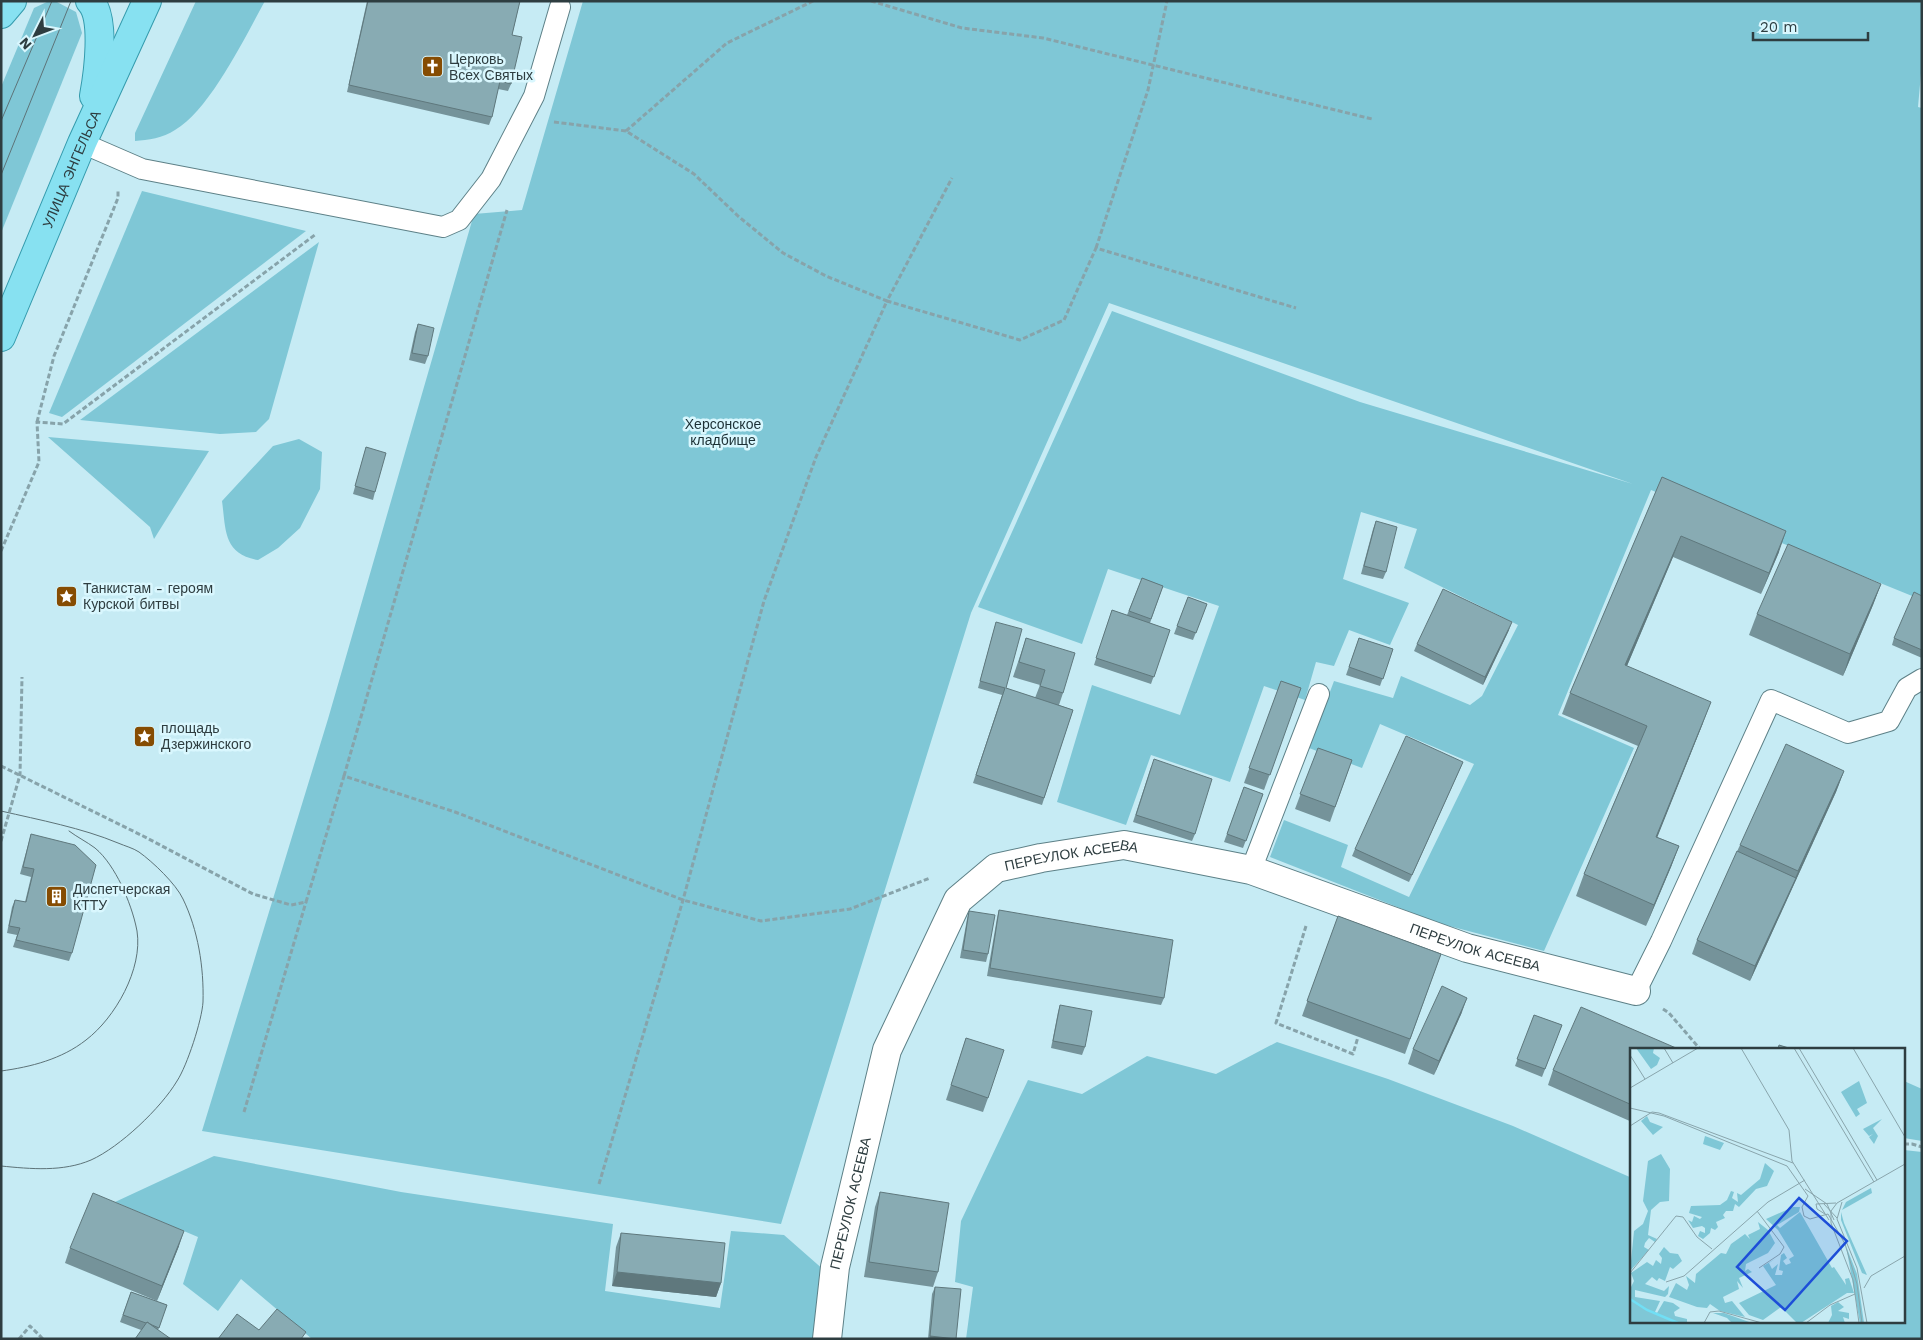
<svg xmlns="http://www.w3.org/2000/svg" width="1923" height="1340" font-family="'Work Sans',sans-serif">
	<style>
		.green { fill: #7fc7d6 }
		.lines { fill: none; stroke-linecap: round; stroke-linejoin: round }
		.service-casing { stroke: #5d8087; stroke-width: 22 }
		.minor-casing { stroke: #5d8087; stroke-width: 30 }
		.primary-casing { stroke: #349bad; stroke-width: 30 }
		.path { stroke: #87a3aa; stroke-width: 3; stroke-dasharray: 5 2.5; stroke-linecap: butt }
		.service { stroke: #fff; stroke-width: 20 }
		.minor { stroke: #fff; stroke-width: 28 }
		.primary { stroke: #87e1f1; stroke-width: 28 }
		.tram { stroke: #5d7378; stroke-width: 1 }
		.wall { fill: #75939a }
		.shaded-wall { fill: #5f787d }
		.building { fill: #88abb3; stroke: #5f787d }
		.labels { text-anchor: middle; stroke-width: 5; stroke-linejoin: round; paint-order: stroke }
		.poi-label { font-size: 14px; fill: #2e3d40; stroke: #d9f7fe; text-anchor: start }
		.street-label { font-size: 14px; fill: #2e3d40; stroke: #d9f7fe }
		.park-label { font-size: 14px; fill: #1c3035; stroke: #d9f7fe }
		.inset-river { fill: none; stroke: #71dff5; stroke-width: 2.5 }
		.inset-road { fill: none; stroke: #89a5ac; stroke-width: 1 }
		.view { fill: #1d4ed8; fill-opacity: 0.15; stroke: #1d4ed8; stroke-width: 2.5 }
		.inset-edge { fill: none; stroke: #2e3d40; stroke-width: 2.5 }
	</style>
	<rect width="100%" height="100%" fill="#c6ebf4"/>
	<!-- green -->
	<g class="green">
		<polygon points="49,1 55,1 76,12 82,33 1,233 1,87 34,8"/>
		<path d="M 196,1 L 265,1 C 245,37 210,110 175,130 C 163,138 148,140 135,141 L 135,133 Z"/>
		<polygon points="583,1 1922,1 1922,62 1918,107 1922,108 1922,600 1651,490 1558,715 1634,748 1544,951 1438,923 1270,857 1284,820 1348,845 1341,867 1409,897 1474,764 1380,724 1362,768 1309,748 1334,681 1393,698 1401,676 1470,705 1482,696 1518,625 1404,568 1417,529 1361,512 1343,579 1409,603 1390,645 1349,630 1334,666 1316,662 1305,700 1264,686 1230,782 1151,755 1126,825 1057,802 1092,685 1180,715 1219,606 1108,569 1082,644 978,607 1112,311 1360,402 1633,484 1109,303 971,613 781,1224 202,1131 328,719 474,214 522,210"/>
		<polygon points="142,191 306,231 62,417 49,413"/>
		<polygon points="319,242 269,419 256,432 220,434 80,420"/>
		<polygon points="48,437 209,451 154,539 150,527"/>
		<path d="M 299,439 L 322,452 L 320,489 L 300,528 L 278,548 L 258,560 C 223,554 226,530 222,501 L 273,446 Z"/>
		<polygon points="1277,1042 1388,1079 1513,1126 1632,1178 1632,1321 1904,1321 1904,1150 1922,1152 1922,1339 966,1339 973,1287 955,1282 961,1221 1028,1080 1082,1094 1147,1056 1216,1074"/>
		<polygon points="1904,1081 1922,1089 1922,1141 1904,1138"/>
		<polygon points="214,1156 401,1192 613,1224 605,1291 720,1308 731,1231 784,1235 825,1271 814,1339 312,1339 241,1279 218,1311 183,1284 198,1237 115,1202"/>
	</g>
	<g class="lines">
		<defs>
			<g id="service">
				<polyline points="82,143 142,169 443,227 459,220 491,179 534,96 560,7"/>
				<polyline points="1251,870 1319,694"/>
				<polyline points="1636,991 1661,941 1771,700 1848,733 1889,721 1907,688 1922,679"/>
			</g>
			<g id="minor">
				<path id="s1" d="M 827,1339 L 835,1267 L 887,1050 L 958,900 L 996,868 L 1041,858 L 1124,845 L 1251,870 L 1467,948 L 1636,991"/>
			</g>
			<g id="primary">
				<path d="M 90,1 C 106,18 98,74 94,96"/>
				<polyline points="1,14 12,1"/>
				<path id="s2" d="M 1,337 L 82,143 L 147,1"/>
			</g>
		</defs>
		<!-- service casing -->
		<use href="#service" class="service-casing"/>
		<!-- minor casing -->
		<use href="#minor" class="minor-casing"/>
		<!-- primary casing -->
		<use href="#primary" class="primary-casing"/>
		<!-- path -->
		<g class="path">
			<polyline points="871,1 962,28 1043,38 1372,119"/>
			<polyline points="554,122 626,131 694,174 738,216 783,253 826,276 887,301 952,178"/>
			<polyline points="626,131 727,43 813,1"/>
			<polyline points="1096,248 1148,90 1167,1"/>
			<polyline points="37,422 54,356 118,198 118,190"/>
			<polyline points="1,551 39,462 37,422 63,424 316,234"/>
			<polyline points="1,766 143,836 253,894 291,905 306,902 344,776 455,812 683,900 761,921 850,909 930,878"/>
			<polyline points="344,776 507,210"/>
			<polyline points="1,841 20,775 22,677"/>
			<polyline points="1306,926 1276,1023 1353,1054 1358,1037"/>
			<polyline points="1663,1009 1669,1013 1700,1049"/>
			<polyline points="244,1112 306,902"/>
			<polyline points="1904,1144 1912,1144 1922,1147"/>
			<polyline points="599,1184 683,900 764,601 816,457 887,301 1020,340 1064,320 1096,248 1296,308"/>
			<polyline points="19,1339 30,1326 43,1339"/>
		</g>
		<!-- service -->
		<use href="#service" class="service"/>
		<!-- minor -->
		<use href="#minor" class="minor"/>
		<!-- primary -->
		<use href="#primary" class="primary"/>
		<!-- tram -->
		<g class="tram">
			<polyline points="1,121 52,1"/>
			<polyline points="1,175 71,1"/>
			<path d="M 1,811 C 40,820 82,828 118,843 C 125,846 133,848 139,852 C 153,862 176,884 183,899 C 198,930 204,967 203,1002 C 202,1020 187,1066 177,1081 C 161,1108 120,1147 91,1160 C 63,1172 31,1169 1,1166"/>
			<path d="M 1,1071 C 31,1067 62,1059 86,1040 C 115,1018 143,969 137,931 C 134,915 128,899 121,884 C 115,872 106,857 95,848 C 87,842 77,837 69,831"/>
		</g>
	</g>
	<!-- wall -->
	<g class="wall">
		<polygon points="367,1 520,1 512,35 511,84 508,91 498,89 492,117 489,125 347,92"/>
		<polygon points="418,324 428,356 425,364 409,360 415,332"/>
		<polygon points="366,447 375,492 373,500 353,494"/>
		<polygon points="1662,477 1779,552 1761,594 1673,557 1627,666 1703,723 1657,837 1679,846 1671,867 1646,926 1576,896 1584,874 1638,746 1562,714 1570,693"/>
		<polygon points="1376,521 1386,572 1383,579 1361,574 1373,529"/>
		<polygon points="1142,578 1163,586 1150,623 1170,630 1151,684 1094,665 1112,610 1127,615"/>
		<polygon points="1881,584 1873,605 1843,676 1749,635 1757,614"/>
		<polygon points="1922,596 1922,658 1892,645 1894,638"/>
		<polygon points="1188,597 1207,604 1193,640 1174,634"/>
		<polygon points="996,622 1006,688 1035,698 1040,685 1013,677 1026,638 1063,693 1059,705 1073,710 1042,805 973,783 1002,695 978,688"/>
		<polygon points="1509,630 1483,685 1414,651 1417,644"/>
		<polygon points="1359,638 1393,649 1380,686 1346,675"/>
		<polygon points="1281,681 1301,688 1264,790 1244,783"/>
		<polygon points="1318,748 1352,760 1330,822 1295,809"/>
		<polygon points="1463,762 1409,882 1352,856 1355,849"/>
		<polygon points="1151,767 1195,834 1192,841 1133,822"/>
		<polygon points="1844,771 1836,792 1750,981 1692,954 1697,940 1740,845"/>
		<polygon points="1244,787 1263,794 1243,848 1224,842"/>
		<polygon points="31,834 72,953 69,961 13,947 17,935 7,933 12,907 15,900 25,902 31,877 20,874"/>
		<polygon points="999,910 1164,998 1161,1005 987,976 997,918"/>
		<polygon points="969,911 988,954 986,962 960,958 967,919"/>
		<polygon points="1338,916 1441,954 1405,1054 1302,1016"/>
		<polygon points="1060,1005 1085,1047 1082,1055 1051,1048 1058,1012"/>
		<polygon points="1462,1012 1434,1075 1408,1064 1413,1049"/>
		<polygon points="1534,1015 1562,1025 1542,1077 1515,1066"/>
		<polygon points="966,1038 988,1098 983,1112 946,1100"/>
		<polygon points="1632,1049 1632,1122 1548,1085 1553,1070"/>
		<polygon points="880,1192 938,1272 933,1287 864,1277 875,1207"/>
		<polygon points="621,1233 721,1283 716,1297 612,1286 616,1247"/>
		<polygon points="179,1246 157,1301 65,1263 70,1248"/>
		<polygon points="935,1287 956,1339 928,1339 932,1294"/>
		<polygon points="131,1292 167,1305 158,1330 141,1330 120,1322"/>
	</g>
	<!-- shaded-wall -->
	<g class="shaded-wall">
		<polygon points="1786,531 1779,552 1761,594 1769,573"/>
		<polygon points="1681,536 1673,557 1618,687 1625,665"/>
		<polygon points="1881,584 1873,605 1843,676 1850,654"/>
		<polygon points="1512,622 1509,630 1483,685 1485,677"/>
		<polygon points="1711,702 1703,723 1649,858 1656,837"/>
		<polygon points="1463,762 1460,769 1409,882 1412,875"/>
		<polygon points="1844,771 1836,792 1750,981 1755,966"/>
		<polygon points="1679,846 1671,867 1646,926 1654,905"/>
		<polygon points="1467,998 1462,1012 1434,1075 1439,1061"/>
		<polygon points="184,1231 179,1246 157,1301 162,1286"/>
		<polygon points="617,1272 721,1283 716,1297 612,1286"/>
		<polygon points="930,1336 956,1339 929,1339"/>
	</g>
	<!-- building -->
	<g class="building">
		<polygon points="368,1 520,1 512,35 522,37 511,84 500,81 492,117 349,85"/>
		<polygon points="418,324 434,328 428,356 412,353"/>
		<polygon points="366,447 386,453 375,492 355,486"/>
		<polygon points="1662,477 1786,531 1769,573 1681,536 1625,665 1711,702 1656,837 1679,846 1654,905 1584,874 1647,726 1570,693"/>
		<polygon points="1376,521 1397,527 1386,572 1364,566"/>
		<polygon points="1788,544 1881,584 1850,654 1757,614"/>
		<polygon points="1142,578 1163,586 1151,619 1129,611"/>
		<polygon points="1443,589 1512,622 1485,677 1417,644"/>
		<polygon points="1914,592 1922,596 1922,650 1894,638"/>
		<polygon points="1188,597 1207,604 1196,633 1177,626"/>
		<polygon points="1112,610 1170,630 1154,677 1096,658"/>
		<polygon points="996,622 1022,629 1006,688 1073,710 1044,798 976,775 1005,688 980,681"/>
		<polygon points="1026,638 1075,653 1063,693 1040,686 1045,670 1019,662"/>
		<polygon points="1359,638 1393,649 1383,679 1349,667"/>
		<polygon points="1281,681 1301,688 1270,775 1249,768"/>
		<polygon points="1406,736 1463,762 1412,875 1355,849"/>
		<polygon points="1786,744 1844,771 1798,871 1740,845"/>
		<polygon points="1318,748 1352,760 1335,807 1300,794"/>
		<polygon points="1154,759 1212,779 1195,834 1136,815"/>
		<polygon points="1244,787 1263,794 1246,841 1227,834"/>
		<polygon points="31,834 75,845 96,865 72,953 16,940 20,928 9,926 15,900 26,902 34,869 23,867"/>
		<polygon points="1737,851 1796,878 1755,966 1697,940"/>
		<polygon points="999,910 1173,940 1164,998 990,968"/>
		<polygon points="969,911 995,915 988,954 963,950"/>
		<polygon points="1338,916 1441,954 1410,1039 1307,1001"/>
		<polygon points="1442,986 1467,998 1439,1061 1413,1049"/>
		<polygon points="1060,1005 1092,1011 1085,1047 1053,1041"/>
		<polygon points="1581,1007 1676,1048 1632,1049 1632,1105 1553,1070"/>
		<polygon points="1534,1015 1562,1025 1545,1069 1517,1059"/>
		<polygon points="966,1038 1004,1050 988,1098 951,1085"/>
		<polygon points="1779,1045 1792,1049 1778,1049"/>
		<polygon points="880,1192 949,1203 938,1272 869,1262"/>
		<polygon points="93,1193 184,1231 162,1286 70,1248"/>
		<polygon points="621,1233 725,1243 721,1283 617,1272"/>
		<polygon points="935,1287 961,1289 956,1339 930,1336"/>
		<polygon points="131,1292 167,1305 159,1328 152,1325 147,1322 146,1323 123,1315"/>
		<polygon points="277,1309 306,1332 301,1339 218,1339 237,1314 259,1330"/>
		<polygon points="147,1322 171,1339 135,1339"/>
	</g>
	<!-- icons -->
	<defs>
		<symbol id="church-square" viewBox="-11 -11 22 22"><rect x="-9" y="-9" width="18" height="18" rx="4" fill="#864c02" stroke="#d9f7fe"/><path d="M-1.2-6h2.4v3.5h3.3v2.4h-3.3V6h-2.4V-.1h-3.3v-2.4h3.3Z" fill="#fff"/></symbol>
		<symbol id="sight-square" viewBox="-11 -11 22 22"><rect x="-9" y="-9" width="18" height="18" rx="4" fill="#864c02" stroke="#d9f7fe"/><path d="M0-6L1.8-2.2L6-1.7L2.9 1.2L3.7 5.4L0 3.3L-3.7 5.4L-2.9 1.2L-6-1.7L-1.8-2.2Z" fill="#fff"/></symbol>
		<symbol id="building-square" viewBox="-11 -11 22 22"><rect x="-9" y="-9" width="18" height="18" rx="4" fill="#864c02" stroke="#d9f7fe"/><path d="M-4-6H4V6H1V3H-1V6H-4ZM-2.5-4.3h1.7v1.8h-1.7ZM.8-4.3h1.7v1.8H.8ZM-2.5-1h1.7V.8h-1.7ZM.8-1h1.7V.8H.8Z" fill="#fff"/></symbol>
	</defs>
	<g fill-rule="evenodd">
		<use href="#church-square" x="420" y="54" width="25" height="25"/>
		<use href="#sight-square" x="54" y="584" width="25" height="25"/>
		<use href="#sight-square" x="132" y="724" width="25" height="25"/>
		<use href="#building-square" x="44" y="884" width="25" height="25"/>
	</g>
	<g class="labels">
		<!-- poi labels -->
		<g class="poi-label">
			<text x="449" y="64">Церковь<tspan x="449" dy="16">Всех Святых</tspan></text>
			<text x="83" y="593">Танкистам - героям<tspan x="83" dy="16">Курской битвы</tspan></text>
			<text x="161" y="733">площадь<tspan x="161" dy="16">Дзержинского</tspan></text>
			<text x="73" y="894">Диспетчерская<tspan x="73" dy="16">КТТУ</tspan></text>
		</g>
		<!-- street labels -->
		<g class="street-label">
			<text dy="5" stroke="none"><textPath href="#s2" startOffset="182">УЛИЦА ЭНГЕЛЬСА</textPath></text>
			<text dy="5" stroke="none"><textPath href="#s1" startOffset="588">ПЕРЕУЛОК АСЕЕВА</textPath></text>
			<text dy="5" stroke="none"><textPath href="#s1" startOffset="1008">ПЕРЕУЛОК АСЕЕВА</textPath></text>
			<text dy="5" stroke="none"><textPath href="#s1" startOffset="138">ПЕРЕУЛОК АСЕЕВА</textPath></text>
		</g>
		<!-- park labels -->
		<g class="park-label">
			<text x="723" y="429">Херсонское<tspan x="723" dy="16">кладбище</tspan></text>
		</g>
	</g>
	<!-- overview -->
	<g transform="translate(1630 1048)">
		<rect width="275" height="275" fill="#c6ebf4"/>
		<path d="M 6,0 L 24,0 L 23,5 L 30,10 L 27,17 L 21,21 ZM 229,33 L 237,55 L 227,61 L 230,66 L 226,69 L 211,44 ZM 17,68 L 20,74 L 33,79 L 23,87 L 11,73 ZM 252,71 L 243,80 L 248,88 L 244,96 L 239,89 L 243,86 L 239,88 L 233,81 ZM 75,88 L 94,95 L 90,102 L 73,96 ZM 31,106 L 40,121 L 39,153 L 30,154 L 21,162 L 18,187 L 27,191 L 25,194 L 19,190 L 15,195 L 14,199 L 19,202 L 0,223 L 4,183 L 13,176 L 18,163 L 13,153 L 18,113 ZM 135,115 L 144,123 L 137,138 L 126,141 L 109,159 L 105,156 L 103,163 L 96,163 L 93,167 L 95,170 L 86,174 L 88,179 L 85,182 L 81,180 L 80,185 L 73,191 L 68,188 L 70,183 L 75,185 L 75,180 L 72,178 L 63,180 L 58,172 L 62,174 L 64,168 L 70,171 L 72,169 L 59,165 L 61,158 L 90,157 L 97,152 L 101,143 L 104,144 L 102,150 L 108,154 L 107,145 L 111,147 L 130,131 ZM 241,140 L 242,145 L 212,162 L 216,154 ZM 163,159 L 170,159 L 169,164 L 147,177 L 150,180 L 170,164 L 202,220 L 204,219 L 216,237 L 215,231 L 219,230 L 224,245 L 217,245 L 171,275 L 167,275 L 151,259 L 133,272 L 119,267 L 109,255 L 146,237 L 133,218 L 145,211 L 139,215 L 142,221 L 148,216 L 145,227 L 152,227 L 153,223 L 149,222 L 151,207 L 154,205 L 157,210 L 153,213 L 156,217 L 161,215 L 159,211 L 164,208 L 148,182 L 136,171 ZM 211,164 L 214,175 L 237,227 L 232,225 L 211,172 ZM 128,174 L 138,182 L 145,195 L 138,205 L 116,216 L 115,223 L 118,221 L 122,224 L 109,230 L 113,240 L 107,233 L 109,241 L 93,249 L 95,255 L 102,253 L 115,269 L 90,263 L 80,256 L 77,260 L 67,259 L 39,249 L 46,235 L 57,242 L 59,237 L 56,228 L 65,235 L 66,226 L 91,205 L 96,206 L 101,196 L 115,186 L 120,191 L 118,187 L 130,181 ZM 216,198 L 227,226 L 234,275 L 230,275 ZM 34,199 L 40,205 L 48,206 L 52,213 L 43,221 L 40,219 L 35,233 L 29,230 L 27,233 L 22,229 L 15,236 L 34,243 L 39,238 L 38,246 L 35,249 L 5,242 L 5,249 L 30,253 L 25,264 L 27,265 L 34,253 L 43,255 L 50,260 L 44,264 L 45,268 L 57,271 L 57,275 L 0,275 L 0,241 L 4,233 L 1,225 L 17,214 L 23,218 L 26,212 L 31,216 L 32,210 L 29,206 ZM 208,254 L 214,259 L 208,263 L 219,265 L 219,271 L 213,269 L 215,275 L 198,275 L 202,267 L 201,258 ZM 83,265 L 94,265 L 122,275 L 102,275 L 97,270 Z" fill="#7fc7d6"/>
		<path class="inset-river" d="M 0,251 L 17,262 L 48,275"/>
		<path class="inset-road" d="M 34,0 L 43,15M 111,0 L 159,82 L 162,113 L 199,172M 164,0 L 244,134M 169,0 L 247,132M 223,0 L 275,89M 0,7 L 15,31M 0,40 L 68,0M 0,60 L 34,68 L 157,118 L 178,148 L 172,159 L 174,168 L 180,171 L 198,166 L 215,196 L 227,236 L 232,275M 0,78 L 22,64 L 29,65 L 163,115M 175,141 L 197,156 L 204,172M 212,154 L 207,171 L 227,220 L 237,275M 194,156 L 207,170M 127,163 L 154,199 L 150,206 L 129,220M 195,166 L 187,161 L 186,156 L 206,155M 0,225 L 46,168 L 53,169 L 67,189 L 82,201M 36,234 L 54,228 L 138,154 L 175,132M 234,240 L 241,228 L 275,208M 74,275 L 80,264 L 89,263 L 132,275M 176,275 L 200,257 L 225,246M 229,275 L 223,232 L 201,175 L 201,163 L 207,155 L 275,116"/>
		<path class="view" d="M 169,150 L 217,193 L 155,262 L 107,219 Z"/>
		<rect width="275" height="275" class="inset-edge"/>
	</g>
	<!-- border -->
	<rect width="1923" height="1340" fill="none" stroke="#2e3d40" stroke-width="5"/>
	<!-- north arrow -->
	<g transform="translate(35 35) rotate(228)" stroke="#d9f7fe" stroke-width="4" paint-order="stroke">
	<path d="M0-4L9 19L0 12L-9 19Z" fill="#2e3d40"/>
	<text y="-8" font-size="14" font-weight="bold" text-anchor="middle" fill="#2e3d40">N</text>
	</g>
	<!-- scale -->
	<path d="M1753 32v8h115v-8" fill="none" stroke="#2e3d40" stroke-width="2.5"/>
	<text x="1760" y="32" font-size="15" fill="#2e3d40" stroke="#d9f7fe" stroke-width="4" paint-order="stroke">20 m</text>
</svg>
